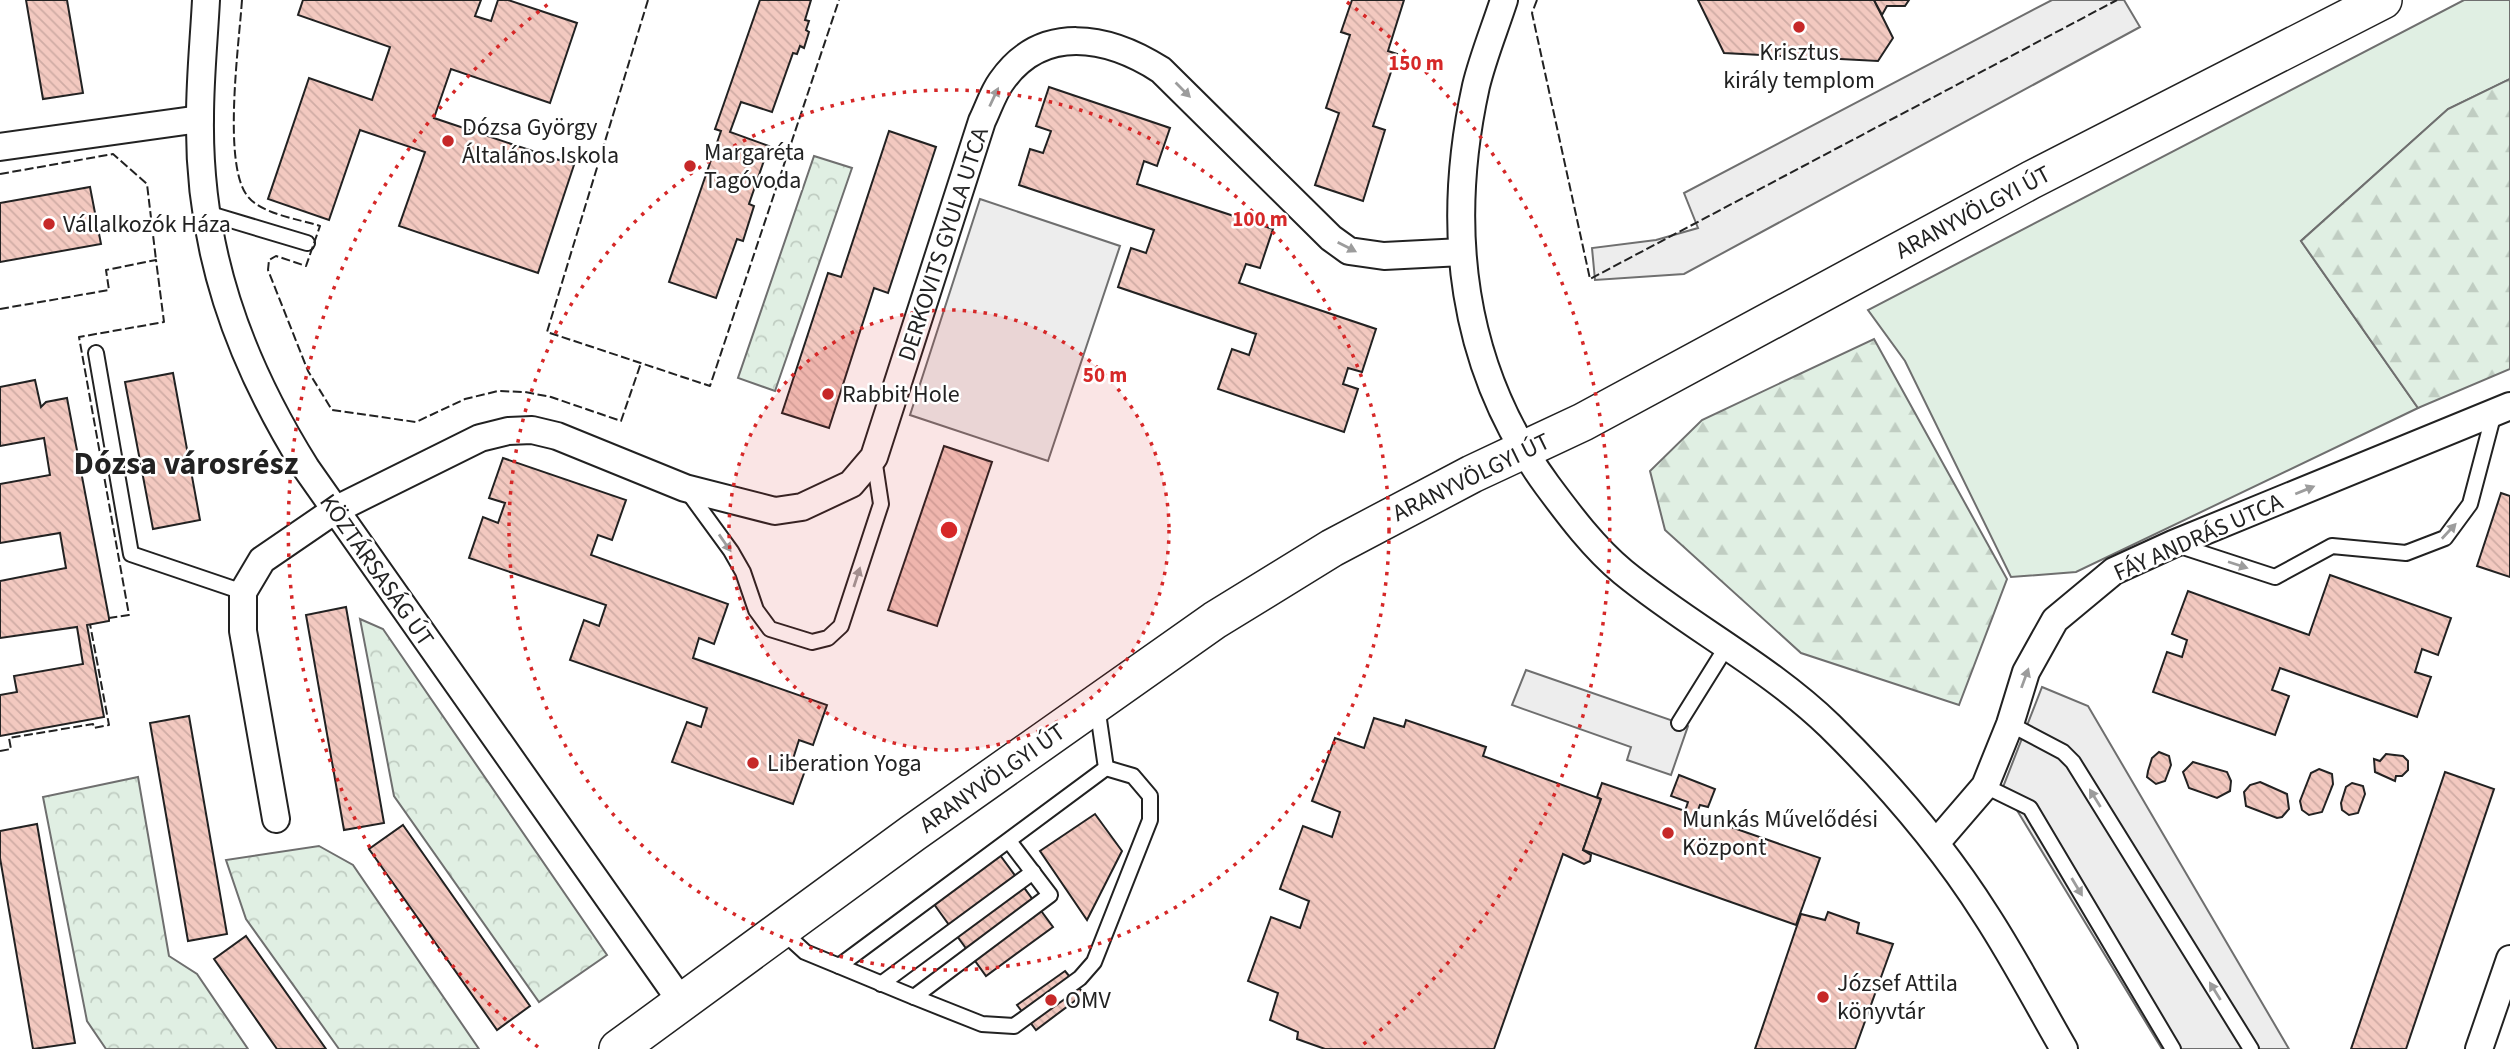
<svg xmlns="http://www.w3.org/2000/svg" width="2510" height="1049" font-family="'Source Sans 3',sans-serif">
	<style>
		.grass { fill: #e0efe3; stroke: #6f6f6f; stroke-width: 2 }
		.forest { fill: url(#forest-firs); stroke: #6f6f6f; stroke-width: 2 }
		.park { fill: url(#park-crowns); stroke: #6f6f6f; stroke-width: 2 }
		.parking { fill: #ededed; stroke: #6f6f6f; stroke-width: 2 }
		.building { fill: url(#building-back-hatch); stroke: #222; stroke-width: 2 }
		.lines { fill: none; stroke-linecap: round; stroke-linejoin: round }
		.lane-casing { stroke: #222; stroke-width: 18 }
		.street-casing { stroke: #222; stroke-width: 30 }
		.secondary-casing { stroke: #222; stroke-width: 40 }
		.lane { stroke: #fff; stroke-width: 14 }
		.street { stroke: #fff; stroke-width: 26 }
		.secondary { stroke: #fff; stroke-width: 37 }
		.fence { stroke: #222; stroke-width: 2; stroke-dasharray: 9 3.5; stroke-linecap: butt }
		.oneway { fill: #9c9c9c }
		.ring { fill: none; stroke: #d62828; stroke-width: 3.5; stroke-dasharray: 3.5 7 }
		.poi-dot { fill: #c62828; stroke: #fff; stroke-width: 2.5 }
		.labels { text-anchor: middle; stroke-width: 5; stroke-linejoin: round; paint-order: stroke }
		.poi-label { font-size: 24px; fill: #222; stroke: #fff; text-anchor: start }
		.street-label { font-size: 24px; fill: #222; stroke: #fff }
		.district-label { font-size: 32px; font-weight: bold; fill: #222; stroke: #fff }
		.centre { fill: #d62828; stroke: #fff; stroke-width: 3.5 }
		.ring-label { font-size: 21px; text-anchor: middle; font-weight: bold; fill: #d62828; stroke: #fff; stroke-width: 5; stroke-linejoin: round; paint-order: stroke }
	</style>
	<defs>
		<pattern id="forest-firs" width="22" height="20" patternUnits="userSpaceOnUse" patternTransform="scale(1.75)"><rect width="22" height="20" fill="#e0efe3"/><path d="M5 1l3.5 6h-7zM16 11l3.5 6h-7z" fill="#c0cdc2"/></pattern>
		<pattern id="park-crowns" width="20" height="18" patternUnits="userSpaceOnUse" patternTransform="scale(1.75)"><rect width="20" height="18" fill="#e0efe3"/><path d="M2 6a3 3 0 1 1 6 0M12 15a3 3 0 1 1 6 0" fill="none" stroke="#c0cdc2"/></pattern>
		<pattern id="building-back-hatch" width="6" height="6" patternUnits="userSpaceOnUse" patternTransform="scale(1.75)"><rect width="6" height="6" fill="#f3c9c0"/><path d="M-1 5l2 2M0 0l6 6M5-1l2 2" fill="none" stroke="#d0aca5"/></pattern>
	</defs>
	<rect width="100%" height="100%" fill="#fff"/>
	<!-- grass -->
	<polygon class="grass" points="2464,0 2510,0 2510,79 2448,109 2301,241 2418,408 2076,572 2011,577 1905,361 1868,310"/>
	<!-- forest -->
	<g class="forest">
		<polygon points="2510,79 2510,369 2418,408 2301,241 2448,109"/>
		<polygon points="1874,339 2007,579 1959,705 1801,653 1665,530 1650,471 1702,420"/>
	</g>
	<!-- park -->
	<g class="park">
		<polygon points="814,156 852,168 775,391 738,378"/>
		<polygon points="360,619 383,629 607,955 539,1002 394,796"/>
		<polygon points="138,777 169,956 197,974 248,1049 106,1049 87,1021 43,797"/>
		<polygon points="319,846 353,865 479,1049 339,1049 246,919 226,860"/>
	</g>
	<!-- parking -->
	<g class="parking">
		<polygon points="2052,0 2124,0 2140,27 1684,274 1595,280 1592,248 1656,240 1698,228 1684,193"/>
		<polygon points="980,199 1120,246 1048,461 910,415"/>
		<polygon points="1526,670 1688,726 1671,775 1627,760 1631,747 1512,705"/>
		<polygon points="2042,687 2088,706 2289,1049 2162,1049 2015,807 1998,800"/>
	</g>
	<!-- building -->
	<g class="building">
		<polygon points="26,0 67,0 83,93 43,99"/>
		<polygon points="303,0 481,0 475,16 491,21 498,0 508,0 577,23 550,103 451,69 434,118 574,165 538,273 399,226 425,152 360,130 329,220 268,199 309,78 372,100 390,47 298,15"/>
		<polygon points="760,0 811,0 805,20 809,21 806,30 809,32 804,48 800,46 797,54 793,53 772,112 741,102 730,132 769,146 749,204 754,206 743,241 737,239 716,298 669,282 721,131 715,129"/>
		<polygon points="1352,0 1404,0 1388,51 1397,54 1373,126 1385,130 1363,201 1315,185 1339,113 1326,108 1350,35 1341,32"/>
		<polygon points="1698,0 1874,0 1893,38 1878,61 1724,53"/>
		<polygon points="1874,0 1909,0 1905,6 1887,6 1882,15"/>
		<polygon points="1049,87 1170,128 1157,166 1144,161 1137,184 1273,229 1260,268 1246,264 1239,283 1376,329 1362,372 1348,368 1343,384 1358,389 1344,432 1218,389 1232,349 1249,355 1256,334 1118,287 1131,248 1146,253 1154,230 1019,185 1030,149 1043,153 1051,131 1036,126"/>
		<polygon points="889,131 936,147 888,293 874,288 829,428 782,413 828,273 841,277"/>
		<polygon points="90,187 101,244 0,262 0,203"/>
		<polygon points="173,373 200,520 153,529 125,382"/>
		<polygon points="35,380 41,407 46,402 67,398 109,618 109,621 87,625 104,717 0,736 0,695 17,692 14,676 83,664 77,627 0,638 0,581 66,568 60,533 0,543 0,484 50,475 44,438 0,446 0,387"/>
		<polygon points="944,446 992,462 937,626 888,610"/>
		<polygon points="503,458 626,500 612,540 598,535 591,555 728,604 714,644 699,638 693,658 827,705 813,745 799,740 793,759 807,765 793,804 672,762 687,722 701,727 707,708 570,660 584,620 599,626 606,605 469,558 483,517 498,523 505,503 489,498"/>
		<polygon points="2501,493 2510,496 2510,577 2477,566"/>
		<polygon points="2330,575 2451,618 2438,655 2422,649 2415,672 2431,677 2417,717 2280,668 2272,690 2289,696 2275,735 2153,692 2167,652 2182,657 2187,640 2172,634 2188,591 2309,635"/>
		<polygon points="346,607 384,823 344,830 306,615"/>
		<polygon points="189,716 227,934 188,941 150,723"/>
		<polygon points="1374,718 1404,727 1406,720 1486,747 1483,756 1601,799 1583,850 1591,855 1590,861 1584,864 1563,854 1494,1049 1325,1049 1297,1039 1298,1032 1270,1020 1278,993 1248,981 1271,917 1300,928 1309,901 1280,889 1303,826 1332,837 1340,812 1312,801 1335,738 1364,748"/>
		<polygon points="2159,752 2169,756 2171,765 2165,781 2156,784 2147,777 2148,771 2152,758"/>
		<polygon points="2386,754 2403,756 2408,761 2408,770 2402,776 2396,776 2395,781 2375,772 2374,759 2380,761"/>
		<polygon points="2193,762 2227,772 2231,781 2230,791 2217,798 2189,788 2183,772"/>
		<polygon points="2319,769 2332,774 2333,784 2322,812 2309,815 2302,810 2300,801 2311,773"/>
		<polygon points="2445,772 2494,789 2406,1049 2351,1049"/>
		<polygon points="1679,775 1715,789 1708,807 1700,805 1696,815 1820,858 1796,925 1583,850 1601,799 1597,797 1602,783 1685,811 1688,802 1671,796"/>
		<polygon points="2260,782 2287,794 2289,809 2282,817 2277,818 2246,806 2244,792 2250,785"/>
		<polygon points="2352,783 2363,786 2365,794 2358,813 2349,815 2342,810 2341,803 2346,787"/>
		<polygon points="1095,814 1122,851 1087,920 1040,851"/>
		<polygon points="37,824 75,1043 33,1049 0,858 0,831"/>
		<polygon points="403,825 530,1006 497,1030 369,849"/>
		<polygon points="997,851 1053,927 986,976 931,900"/>
		<polygon points="1828,912 1859,923 1857,933 1893,944 1855,1049 1755,1049 1801,914 1825,920"/>
		<polygon points="246,936 326,1049 277,1049 214,959"/>
		<polygon points="1065,971 1084,994 1036,1030 1017,1005"/>
	</g>
	<g class="lines">
		<defs>
			<g id="lane">
				<polyline points="207,213 307,243"/>
				<polyline points="96,353 131,554 243,592"/>
				<polyline points="688,492 731,551 743,572 756,610 770,629 812,642 828,638 841,626 881,504 874,458"/>
				<polyline points="2174,544 2275,577 2332,546 2406,553 2445,538 2470,504 2494,413"/>
				<polyline points="1679,723 1727,646"/>
				<polyline points="2010,724 2063,752 2073,762 2251,1049"/>
				<polyline points="1985,786 2030,808 2173,1049"/>
				<polyline points="782,931 805,952 839,966 1106,768 1097,706"/>
				<polyline points="839,966 914,997 1050,895 1009,841"/>
				<polyline points="881,984 1033,872"/>
				<polyline points="914,997 982,1024 1014,1026 1080,978 1094,962 1150,820 1150,796 1133,776 1106,768"/>
			</g>
			<g id="street">
				<path d="M 206,0 C 204,39 200,78 200,117 C 198,248 238,359 306,468 L 683,1004"/>
				<path d="M 1504,0 C 1495,28 1483,57 1476,86 C 1445,227 1460,366 1547,485 C 1570,516 1594,548 1623,572 C 1690,627 1768,666 1830,726 C 1888,783 1943,847 1986,915 C 2014,958 2038,1004 2064,1049"/>
				<polyline points="0,147 200,119"/>
				<path d="M 276,819 L 243,631 L 243,592 L 262,560 L 335,510 L 480,438 L 508,431 L 532,430 L 557,436 L 685,488 L 775,511 L 802,507 L 851,484 L 874,457 L 982,121 C 988,109 993,93 1001,82 C 1042,23 1108,36 1161,70 L 1331,238 L 1349,251 L 1384,256 L 1462,252"/>
				<polyline points="1936,843 1985,786 2010,724 2026,672 2055,620 2114,571 2173,544 2510,406"/>
				<polyline points="2479,1049 2510,959"/>
			</g>
			<polyline id="secondary" points="618,1049 913,833 1215,620 1332,548 1472,474 1583,422 2031,180 2383,0"/>
		</defs>
		<!-- lane casing -->
		<use href="#lane" class="lane-casing"/>
		<!-- street casing -->
		<use href="#street" class="street-casing"/>
		<!-- secondary casing -->
		<use href="#secondary" class="secondary-casing"/>
		<!-- lane -->
		<use href="#lane" class="lane"/>
		<!-- street -->
		<use href="#street" class="street"/>
		<!-- secondary -->
		<use href="#secondary" class="secondary"/>
		<!-- fence -->
		<g class="fence">
			<path d="M 242,0 C 239,44 223,160 246,194 C 259,214 299,219 320,226 L 306,266 L 276,256 L 269,260 L 268,270 L 308,371 L 332,410 L 416,422 L 465,399 L 498,391 L 525,392 L 551,397 L 621,421 L 641,363"/>
			<polyline points="648,0 547,332 710,386 839,0"/>
			<polyline points="1537,0 1532,13 1590,279 2117,0"/>
			<polyline points="0,174 113,154 147,184 156,260"/>
			<polyline points="0,309 109,290 106,270 156,260 164,322 79,337 129,615 109,618"/>
			<polyline points="0,751 11,749 9,738 93,724 94,728 109,725 90,624"/>
		</g>
	</g>
	<!-- one-way arrows -->
	<defs><path id="oneway-solid" d="M-6-.8H1V-3.2L6.5 0L1 3.2V.8H-6Z" transform="scale(1.75)"/></defs>
	<g class="oneway">
		<use href="#oneway-solid" transform="translate(1183 90) rotate(45)"/>
		<use href="#oneway-solid" transform="translate(994 97) rotate(-65)"/>
		<use href="#oneway-solid" transform="translate(1347 247) rotate(27)"/>
		<use href="#oneway-solid" transform="translate(2305 490) rotate(-22)"/>
		<use href="#oneway-solid" transform="translate(2449 531) rotate(-47)"/>
		<use href="#oneway-solid" transform="translate(725 543) rotate(55)"/>
		<use href="#oneway-solid" transform="translate(2238 565) rotate(18)"/>
		<use href="#oneway-solid" transform="translate(857 577) rotate(-72)"/>
		<use href="#oneway-solid" transform="translate(2025 678) rotate(-70)"/>
		<use href="#oneway-solid" transform="translate(2095 798) rotate(-122)"/>
		<use href="#oneway-solid" transform="translate(2077 887) rotate(59)"/>
		<use href="#oneway-solid" transform="translate(2215 991) rotate(-122)"/>
	</g>
	<!-- distance rings -->
	<circle cx="949" cy="530" r="220" fill="#d62828" fill-opacity=".12"/>
	<g class="ring">
		<circle cx="949" cy="530" r="220"/>
		<circle cx="949" cy="530" r="440"/>
		<path d="M538 1047A661 661 0 0 1 551 2M1347 2A661 661 0 0 1 1360 1047"/>
	</g>
	<!-- markers -->
	<g class="poi-dot">
		<circle cx="1799" cy="27" r="7"/>
		<circle cx="448" cy="141" r="7"/>
		<circle cx="690" cy="166" r="7"/>
		<circle cx="49" cy="224" r="7"/>
		<circle cx="828" cy="394" r="7"/>
		<circle cx="753" cy="763" r="7"/>
		<circle cx="1668" cy="833" r="7"/>
		<circle cx="1823" cy="997" r="7"/>
		<circle cx="1051" cy="1000" r="7"/>
	</g>
	<g class="labels">
		<!-- poi labels -->
		<g class="poi-label">
			<text x="1799" y="60" text-anchor="middle">Krisztus<tspan x="1799" dy="28">király templom</tspan></text>
			<text x="462" y="135">Dózsa György<tspan x="462" dy="28">Általános Iskola</tspan></text>
			<text x="704" y="160">Margaréta<tspan x="704" dy="28">Tagóvoda</tspan></text>
			<text x="63" y="232">Vállalkozók Háza</text>
			<text x="842" y="402">Rabbit Hole</text>
			<text x="767" y="771">Liberation Yoga</text>
			<text x="1682" y="827">Munkás Művelődési<tspan x="1682" dy="28">Központ</tspan></text>
			<text x="1837" y="991">József Attila<tspan x="1837" dy="28">könyvtár</tspan></text>
			<text x="1065" y="1008">OMV</text>
		</g>
		<!-- street labels -->
		<g class="street-label">
			<text transform="translate(1973 212) rotate(-28)" y="8">ARANYVÖLGYI ÚT</text>
			<text transform="translate(943 244) rotate(-72)" y="8">DERKOVITS GYULA UTCA</text>
			<text transform="translate(1471 477) rotate(-26)" y="8">ARANYVÖLGYI ÚT</text>
			<text transform="translate(2198 537) rotate(-24)" y="8">FÁY ANDRÁS UTCA</text>
			<text transform="translate(377 570) rotate(55)" y="8">KÖZTÁRSASÁG ÚT</text>
			<text transform="translate(992 778) rotate(-35)" y="8">ARANYVÖLGYI ÚT</text>
		</g>
		<!-- district labels -->
		<g class="district-label">
			<text x="186" y="474">Dózsa városrész</text>
		</g>
	</g>
	<circle cx="949" cy="530" r="10" class="centre"/>
	<g class="ring-label">
		<text x="1416" y="70">150 m</text>
		<text x="1260" y="226">100 m</text>
		<text x="1105" y="382">50 m</text>
	</g>
</svg>
